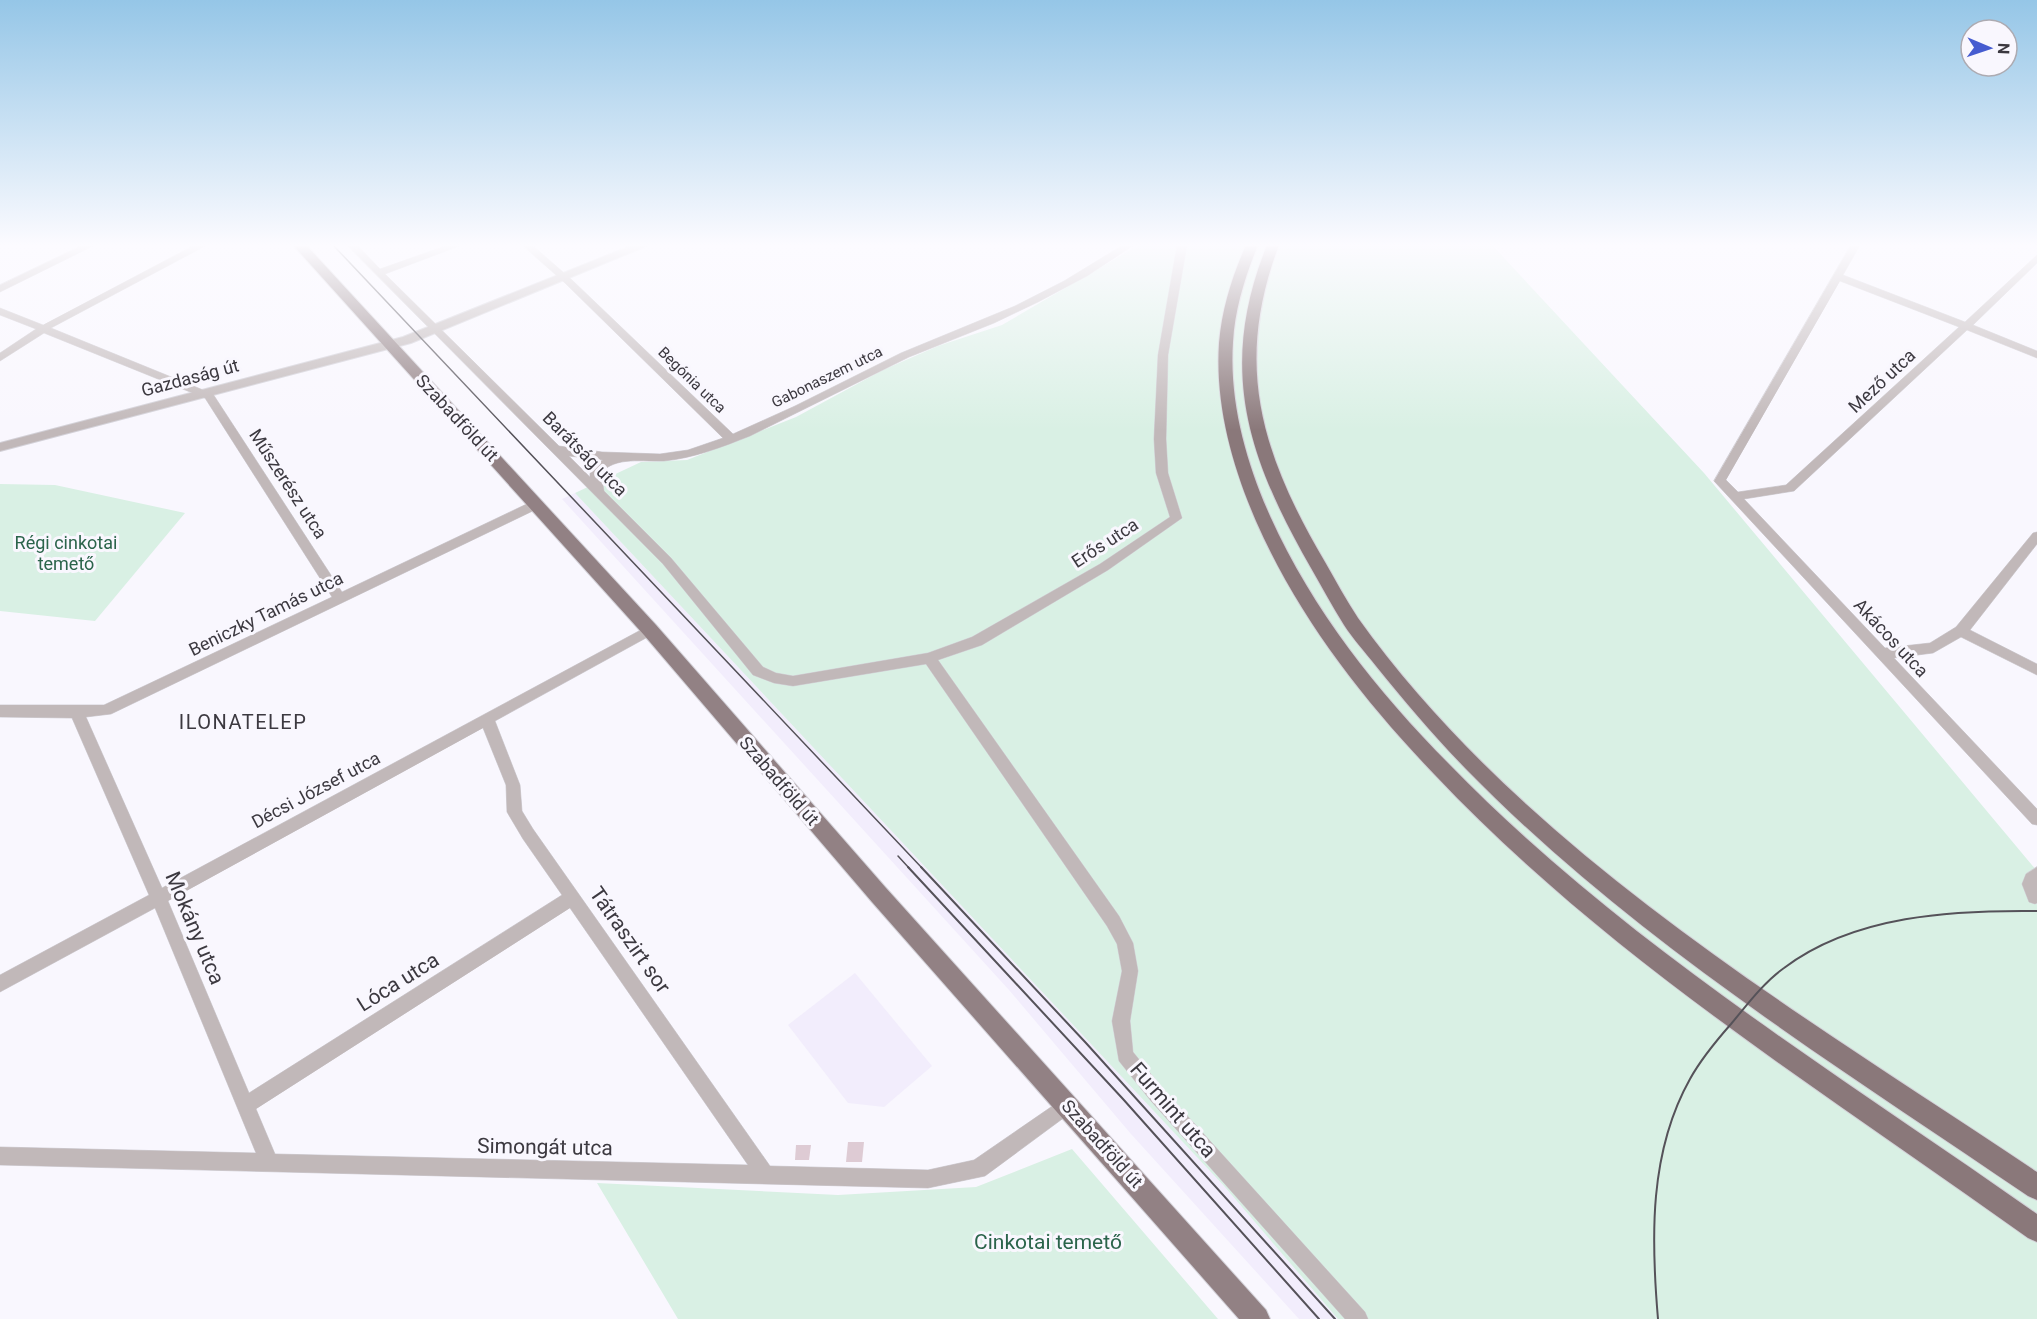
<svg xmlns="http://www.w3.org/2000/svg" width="2037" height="1319" font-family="Roboto,sans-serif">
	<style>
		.built { fill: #f2edfc }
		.green { fill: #d9f0e4 }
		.building { fill: #decbd4 }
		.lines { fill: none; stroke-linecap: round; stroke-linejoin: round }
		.minor-casing { stroke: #d3d1d8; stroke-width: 1 }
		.tertiary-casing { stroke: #d3d1d8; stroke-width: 2 }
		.primary-casing { stroke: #d3d1d8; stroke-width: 2 }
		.trunk-casing { stroke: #d3d1d8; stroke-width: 2 }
		.minor { fill: #c1b8b9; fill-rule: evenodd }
		.tertiary { fill: #c1b8b9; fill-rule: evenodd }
		.primary { fill: #928184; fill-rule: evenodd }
		.trunk { fill: #8a787a; fill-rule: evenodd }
		.tram-far1 { stroke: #555259; stroke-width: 1.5 }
		.tram { stroke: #555259; stroke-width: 2 }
		.labels { text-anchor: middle; stroke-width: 6; stroke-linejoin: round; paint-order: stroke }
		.far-street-label { font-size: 15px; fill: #3c3940; stroke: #f9f7fe }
		.street-label { font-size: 18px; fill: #3c3940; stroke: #f9f7fe }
		.park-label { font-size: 18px; fill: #2b644b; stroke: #f9f7fe }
		.neighbourhood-label { font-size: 20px; letter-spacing: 1.5px; fill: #3c3940; stroke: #f9f7fe }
		.near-street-label { font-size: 21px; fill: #3c3940; stroke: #f9f7fe }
		.near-park-label { font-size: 21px; fill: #2b644b; stroke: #f9f7fe }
	</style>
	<rect width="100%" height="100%" fill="#f9f7fe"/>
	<!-- built -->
	<g class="built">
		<polygon points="575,493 1224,1186 1338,1319 1299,1319 1131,1134 1009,990 562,499"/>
		<polygon points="855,973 932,1066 884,1107 848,1103 788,1025"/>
	</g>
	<!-- green -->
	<g class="green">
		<polygon points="1139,245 1492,245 1704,473 2037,871 2037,1319 1338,1319 1224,1186 575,493 641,462 687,460 796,417 883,370 938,346 1002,325"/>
		<polygon points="0,484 55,485 185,513 95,621 0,611"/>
		<polygon points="1072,1149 1218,1319 678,1319 597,1183 838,1195 976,1187"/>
	</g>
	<!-- building -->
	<g class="building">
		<polygon points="848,1142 864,1142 862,1162 846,1162"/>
		<polygon points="796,1145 811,1145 809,1160 795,1160"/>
	</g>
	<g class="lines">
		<defs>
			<g id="minor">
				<polygon points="83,245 95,245 0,292 0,285"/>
				<path d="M 195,245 L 207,245 L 51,328 L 213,394 L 342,592 L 533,501 L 537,500 L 543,504 L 541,507 L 111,714 L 86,717 L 162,888 L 650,625 L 657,630 L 655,633 L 495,721 L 520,785 L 522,811 L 533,829 L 770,1166 L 928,1170 L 974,1160 L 1067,1096 L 1073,1099 L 1076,1105 L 1073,1111 L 985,1176 L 928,1188 L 0,1165 L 0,1147 L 256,1153 L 155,908 L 0,992 L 0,975 L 149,895 L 72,718 L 0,717 L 0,705 L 104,705 L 332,597 L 205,398 L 44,333 L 0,361 L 0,353 L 36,329 L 0,315 L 0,308 L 43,325 ZM 483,728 L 506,785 L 507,812 L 523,839 L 562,895 L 249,1093 L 168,901 ZM 570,908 L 748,1165 L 275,1154 L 256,1109 Z"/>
				<path d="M 347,245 L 357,245 L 380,269 L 448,245 L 462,245 L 385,274 L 559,446 L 602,452 L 660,454 L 688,450 L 723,438 L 565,283 L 522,245 L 532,245 L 571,279 L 733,434 L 795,406 L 901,353 L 1015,306 L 1064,281 L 1123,245 L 1134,245 L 1087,276 L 1038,302 L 994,323 L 909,357 L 750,436 C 722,447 694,458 664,461 C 644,462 615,456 601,473 L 604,491 L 671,558 L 763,667 L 776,673 L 793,676 L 928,653 L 972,637 L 1100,564 L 1170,517 L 1156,473 L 1154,439 L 1158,355 L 1177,245 L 1187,245 L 1168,355 L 1166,439 L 1168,473 L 1182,518 L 1108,570 L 982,645 L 938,660 L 1119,916 L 1133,943 L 1138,971 L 1130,1021 L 1133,1052 L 1163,1089 L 1365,1312 L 1368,1319 L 1345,1319 L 1151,1101 L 1119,1061 L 1112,1021 L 1122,971 L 1117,944 L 1107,926 L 926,664 L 793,686 L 774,683 L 753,675 L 663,564 ZM 569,456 L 603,460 C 596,463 589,468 590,477 Z"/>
				<path d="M 1851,245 L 1860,245 L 1843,275 L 1965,322 L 2037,255 L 2037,263 L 1973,325 L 2037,351 L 2037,358 L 1967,330 L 1794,491 L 1744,499 L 1885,648 L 1930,643 L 1956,627 L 2033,533 L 2037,532 L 2037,544 L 1970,630 L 2037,664 L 2037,675 L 1961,637 L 1933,653 L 1894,658 L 2037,809 L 2037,825 L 2032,824 L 1714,481 ZM 1840,281 L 1959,327 L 1786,485 L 1738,492 L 1726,480 Z"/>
				<polygon points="2037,867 2037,903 2035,904 2029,902 2022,884 2026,874"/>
			</g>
			<polygon id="tertiary" points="633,245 649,245 411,343 0,451 0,443 403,337"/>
			<polygon id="primary" points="293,245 306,245 656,625 886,888 1266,1310 1270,1319 1239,1319 872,902 644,635"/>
			<g id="trunk">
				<path d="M 1246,245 L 1258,245 C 1245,277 1235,308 1233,342 C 1229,402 1246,462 1270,516 C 1313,611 1377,691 1449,764 C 1622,942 1835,1072 2037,1214 L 2037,1242 L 2028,1238 C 1824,1092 1608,958 1435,775 C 1363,700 1298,617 1256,521 C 1232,465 1215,405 1219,343 C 1222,308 1232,277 1246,245 Z"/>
				<path d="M 1267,245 L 1279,245 C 1233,366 1262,455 1325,562 C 1336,581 1346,600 1358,618 C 1527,854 1800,1013 2037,1172 L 2037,1200 L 2028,1196 C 1834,1064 1631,938 1466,769 C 1434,736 1405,702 1376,666 C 1365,652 1353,639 1344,625 C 1332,606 1322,587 1311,568 C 1248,458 1217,369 1267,245 Z"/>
			</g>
		</defs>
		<!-- minor casing -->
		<use href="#minor" class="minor-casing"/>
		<!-- tertiary casing -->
		<use href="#tertiary" class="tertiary-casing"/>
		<!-- primary casing -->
		<use href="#primary" class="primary-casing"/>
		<!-- trunk casing -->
		<use href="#trunk" class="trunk-casing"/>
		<!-- minor -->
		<use href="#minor" class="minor"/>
		<!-- tertiary -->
		<use href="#tertiary" class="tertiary"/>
		<!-- primary -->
		<use href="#primary" class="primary"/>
		<!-- trunk -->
		<use href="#trunk" class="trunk"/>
		<!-- tram-far1 -->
		<g class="tram-far1">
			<polyline points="333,245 922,868"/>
			<polyline points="898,856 909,868"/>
		</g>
		<!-- tram -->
		<g class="tram">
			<polyline points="908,867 1123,1099 1319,1319"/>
			<polyline points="921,867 1086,1043 1335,1319"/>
			<path d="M 1658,1319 C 1651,1238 1649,1152 1690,1079 C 1701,1059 1716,1041 1731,1024 C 1747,1005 1763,983 1784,968 C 1854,915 1953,910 2037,911"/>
		</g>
	</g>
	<!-- sky -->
	<linearGradient id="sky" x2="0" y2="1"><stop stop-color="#95c6e7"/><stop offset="0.57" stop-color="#fcfbff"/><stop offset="1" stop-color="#fcfbff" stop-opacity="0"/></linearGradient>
	<rect width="2037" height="430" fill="url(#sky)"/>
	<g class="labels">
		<!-- far-street labels -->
		<g class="far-street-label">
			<text transform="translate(827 377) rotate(-26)" y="5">Gabonaszem utca</text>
			<text transform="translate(692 380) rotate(44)" y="5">Begónia utca</text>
		</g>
		<!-- street labels -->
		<g class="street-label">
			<text transform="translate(190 378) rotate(-15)" y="6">Gazdaság út</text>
			<text transform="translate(1882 381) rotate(-43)" y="6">Mező utca</text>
			<text transform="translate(457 418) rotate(47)" y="6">Szabadföld út</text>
			<text transform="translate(585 454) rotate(45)" y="6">Barátság utca</text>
			<text transform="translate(288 484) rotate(57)" y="6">Műszerész utca</text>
			<text transform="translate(1105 543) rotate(-33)" y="6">Erős utca</text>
			<text transform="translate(266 614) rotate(-26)" y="6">Beniczky Tamás utca</text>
			<text transform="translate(1891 638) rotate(47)" y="6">Akácos utca</text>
			<text transform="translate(779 781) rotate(49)" y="6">Szabadföld út</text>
			<text transform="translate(316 790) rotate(-28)" y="6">Décsi József utca</text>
			<text transform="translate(1102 1144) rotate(48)" y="6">Szabadföld út</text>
		</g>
		<!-- park labels -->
		<g class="park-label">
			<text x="66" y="549">Régi cinkotai<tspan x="66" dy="21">temető</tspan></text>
		</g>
		<!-- neighbourhood labels -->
		<g class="neighbourhood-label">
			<text x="243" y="729">ILONATELEP</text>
		</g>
		<!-- near-street labels -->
		<g class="near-street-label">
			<text transform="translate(195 928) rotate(67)" y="7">Mokány utca</text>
			<text transform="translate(630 940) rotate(55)" y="7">Tátraszirt sor</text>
			<text transform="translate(398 982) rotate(-32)" y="7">Lóca utca</text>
			<text transform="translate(1173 1110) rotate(49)" y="7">Furmint utca</text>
			<text transform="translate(545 1147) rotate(1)" y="7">Simongát utca</text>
		</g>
		<!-- near-park labels -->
		<g class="near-park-label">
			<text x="1048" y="1249">Cinkotai temető</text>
		</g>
	</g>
	<!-- north arrow -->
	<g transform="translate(1989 48) rotate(92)"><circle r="28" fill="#f9f7fe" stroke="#adabb2" stroke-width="1.5"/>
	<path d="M0-4.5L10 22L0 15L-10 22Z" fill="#465cd0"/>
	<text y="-9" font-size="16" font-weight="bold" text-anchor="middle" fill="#3c3940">N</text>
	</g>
</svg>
